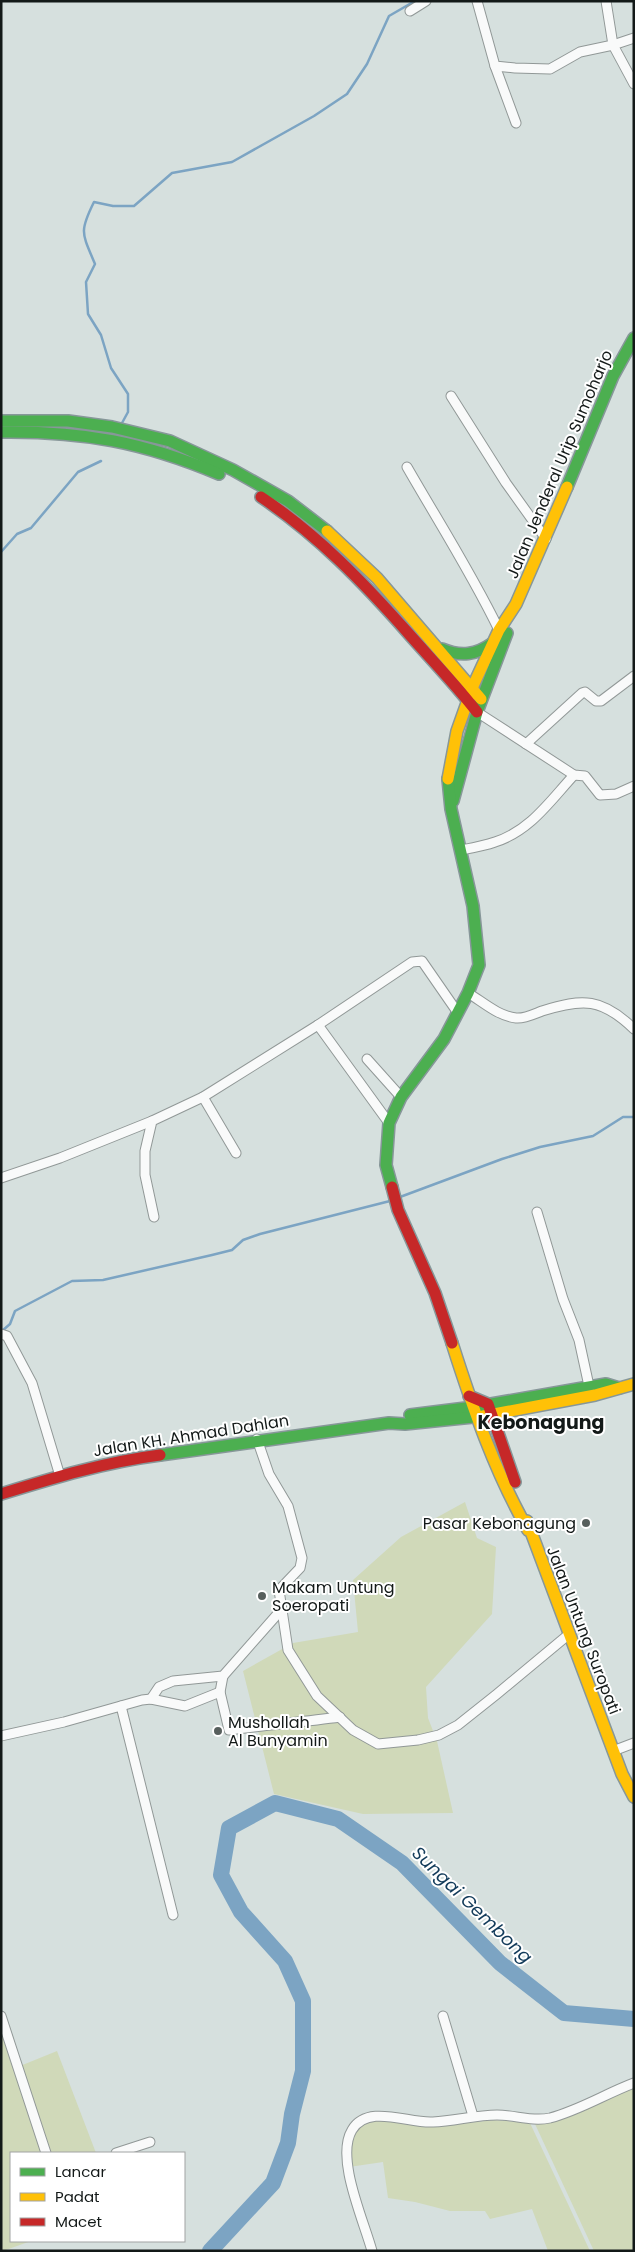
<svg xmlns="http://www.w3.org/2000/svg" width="635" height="2252" font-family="Poppins,sans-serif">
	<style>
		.green { fill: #d0d9b9 }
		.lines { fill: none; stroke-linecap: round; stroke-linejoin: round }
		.stream { stroke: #7ca4c3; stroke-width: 2.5 }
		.river { stroke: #7ca4c3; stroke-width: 16 }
		.street-casing { stroke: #919897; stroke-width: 11 }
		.fast-casing { stroke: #879799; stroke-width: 14 }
		.slow-casing { stroke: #879799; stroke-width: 14 }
		.jam-casing { stroke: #879799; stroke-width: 14 }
		.street { stroke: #f9fafa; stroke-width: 9 }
		.fast { stroke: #4caf50; stroke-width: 11 }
		.slow { stroke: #ffc107; stroke-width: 11 }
		.jam { stroke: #c62828; stroke-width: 11 }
		.poi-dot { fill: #575f5d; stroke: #fff; stroke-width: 2 }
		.labels { text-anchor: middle; stroke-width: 4; stroke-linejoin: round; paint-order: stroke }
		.street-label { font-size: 16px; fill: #131918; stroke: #fff }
		.poi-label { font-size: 16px; fill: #131918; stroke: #fff; text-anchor: start }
		.water-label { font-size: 18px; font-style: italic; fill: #123b5a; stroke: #fff }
		.quarter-label { font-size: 19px; font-weight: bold; fill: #131918; stroke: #fff }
	</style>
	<rect width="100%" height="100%" fill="#d6e0de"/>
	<!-- green -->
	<g class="green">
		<polygon points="465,1502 477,1538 496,1547 492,1614 426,1687 428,1718 437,1741 453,1813 363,1814 274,1794 243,1671 293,1643 358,1632 353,1580 401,1537"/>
		<polygon points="1,2016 20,2066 57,2051 96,2153 11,2153 11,2241 31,2241 3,2251 1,2251"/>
		<polygon points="634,2088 634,2247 632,2251 594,2251 535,2124 565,2118"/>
		<polygon points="494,2120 530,2123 590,2251 548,2251 532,2209 490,2219 485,2211 450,2211 415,2202 388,2198 383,2162 349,2167 349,2143 358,2126 375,2121 403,2122 430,2127"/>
	</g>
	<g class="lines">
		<!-- stream -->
		<g class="stream">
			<path d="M 122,423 L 128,412 L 128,394 L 111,368 L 101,335 L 88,314 L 86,282 L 95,264 C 82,233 79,232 94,202 L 113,206 L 134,206 L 172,173 L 232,162 L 314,116 L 347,94 L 367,64 L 389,16 L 415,1"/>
			<polyline points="1,552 17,534 31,528 78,472 101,461"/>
			<polyline points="400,1197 502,1159 540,1147 593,1136 623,1117 634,1117"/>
			<polyline points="2,1331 10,1324 15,1311 72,1281 103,1280 212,1255 232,1250 243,1240 260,1234 390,1201"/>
		</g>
		<!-- river -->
		<polyline class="river" points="210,2251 273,2183 288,2143 292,2114 303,2071 303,2001 285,1961 241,1912 221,1875 229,1828 275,1803 338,1819 402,1863 500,1963 564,2013 634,2019"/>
		<defs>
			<g id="street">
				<polyline points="477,1 495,66 515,68 550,69 580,52 613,45 634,38"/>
				<polyline points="606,1 613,45 634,84"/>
				<polyline points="410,11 426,1"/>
				<polyline points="495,66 516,123"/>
				<polyline points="451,396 506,483 546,539"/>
				<path d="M 407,467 C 438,521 472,574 499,630"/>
				<polyline points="477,712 574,775 585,776 600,795 616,794 634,786"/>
				<polyline points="526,744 582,693 585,692 596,701 601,701 634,676"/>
				<path d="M 461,850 C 472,848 484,846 495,842 C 530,831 550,801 574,775"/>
				<path d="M 468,993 C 483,1002 498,1016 516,1018 C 524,1019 534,1014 542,1011 C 583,998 602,998 634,1029"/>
				<polyline points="318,1025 389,1123"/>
				<polyline points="367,1059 401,1097"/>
				<polyline points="236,1153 203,1097 318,1025 412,962 422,961 458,1013"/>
				<polyline points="1,1178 60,1158 152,1121"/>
				<polyline points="537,1212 563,1299 579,1340 589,1386"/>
				<polyline points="154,1217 145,1175 145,1151 152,1121 203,1097"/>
				<polyline points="1,1334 7,1336 32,1383 60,1476"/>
				<polyline points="257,1439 269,1474 288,1506 302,1558 300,1568 279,1590 288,1650 317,1696 353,1730 378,1744 418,1740 439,1735 458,1725 497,1694 568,1635"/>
				<path d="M 223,1676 L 220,1692 L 229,1730 C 266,1725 303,1722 340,1717"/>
				<polyline points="151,1699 159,1687 173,1681 223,1676 282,1609"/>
				<polyline points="121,1706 173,1915"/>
				<polyline points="1,1736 64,1722 142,1700 151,1699 185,1706 220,1692"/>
				<polyline points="613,1751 634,1743"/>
				<polyline points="1,2016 46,2153"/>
				<polyline points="443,2016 473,2116"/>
				<polyline points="116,2153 150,2142"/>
				<path d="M 372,2251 C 364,2221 335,2158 352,2130 C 368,2103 409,2124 433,2122 C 455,2121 476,2115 497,2115 C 515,2115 532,2122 550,2118 C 580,2110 605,2094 634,2083"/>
			</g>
			<g id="fast">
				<polyline points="1,421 68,421 112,427 170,441 233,470 288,501 327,531"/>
				<path d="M 1,432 C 83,431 143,442 219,474"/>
				<polyline points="567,487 613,376 634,338"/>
				<path d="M 442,649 C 461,657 476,655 493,643"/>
				<polyline points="453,801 477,712 507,633"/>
				<polyline points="392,1187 386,1165 389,1123 401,1097 444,1039 468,993 479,965 473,906 451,809 448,779"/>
				<polyline points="410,1415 474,1407 606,1384 619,1388"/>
				<polyline points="160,1455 389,1423 405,1424 483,1416"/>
			</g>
			<g id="slow">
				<polyline points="327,531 377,578 481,699"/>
				<polyline points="448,779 457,731 473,686 499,630 516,604 567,487"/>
				<path d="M 452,1343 C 472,1406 495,1472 528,1530"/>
				<polyline points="483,1416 595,1395 634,1384"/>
				<polyline points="527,1521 622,1774 634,1797"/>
			</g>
			<g id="jam">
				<path d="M 261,497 C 318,535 364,583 409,634 C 432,660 456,685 477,712"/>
				<polyline points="392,1187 398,1210 435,1293 452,1343"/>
				<polyline points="469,1396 488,1404 515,1482"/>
				<path d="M 1,1494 C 53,1478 105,1462 160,1455"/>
			</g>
		</defs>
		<!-- street casing -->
		<use href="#street" class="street-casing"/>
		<!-- fast casing -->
		<use href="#fast" class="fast-casing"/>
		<!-- slow casing -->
		<use href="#slow" class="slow-casing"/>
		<!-- jam casing -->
		<use href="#jam" class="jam-casing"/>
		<!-- street -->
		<use href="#street" class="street"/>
		<!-- fast -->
		<use href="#fast" class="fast"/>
		<!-- slow -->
		<use href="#slow" class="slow"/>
		<!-- jam -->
		<use href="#jam" class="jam"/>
	</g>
	<!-- markers -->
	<g class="poi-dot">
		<circle cx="586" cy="1523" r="5"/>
		<circle cx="262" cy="1596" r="5"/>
		<circle cx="218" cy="1731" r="5"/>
	</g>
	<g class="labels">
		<!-- street labels -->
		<g class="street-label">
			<text transform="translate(559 464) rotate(-67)" y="6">Jalan Jenderal Urip Sumoharjo</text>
			<text transform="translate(191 1435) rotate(-9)" y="6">Jalan KH. Ahmad Dahlan</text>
			<text transform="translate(584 1630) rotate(69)" y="6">Jalan Untung Suropati</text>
		</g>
		<!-- poi labels -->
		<g class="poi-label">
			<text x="576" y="1529" text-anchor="end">Pasar Kebonagung</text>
			<text x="272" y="1593">Makam Untung<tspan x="272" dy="18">Soeropati</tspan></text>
			<text x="228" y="1728">Mushollah<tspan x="228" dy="18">Al Bunyamin</tspan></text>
		</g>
		<!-- water labels -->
		<g class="water-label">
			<text transform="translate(472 1905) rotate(44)" y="6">Sungai Gembong</text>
		</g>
		<!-- quarter labels -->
		<g class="quarter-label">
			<text x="541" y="1429">Kebonagung</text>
		</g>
	</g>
	<!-- border -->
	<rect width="635" height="2252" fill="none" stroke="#131918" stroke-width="5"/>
	<!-- legend -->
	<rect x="10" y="2152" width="175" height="90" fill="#ffffff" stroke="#a1a3a3"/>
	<rect x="20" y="2168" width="25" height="8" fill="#4caf50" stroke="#a1a3a3"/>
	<text x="55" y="2177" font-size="15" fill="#131918">Lancar</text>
	<rect x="20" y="2193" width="25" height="8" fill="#ffc107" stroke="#a1a3a3"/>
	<text x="55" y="2202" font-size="15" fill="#131918">Padat</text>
	<rect x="20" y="2218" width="25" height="8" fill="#c62828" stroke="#a1a3a3"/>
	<text x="55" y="2227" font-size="15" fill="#131918">Macet</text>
</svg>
